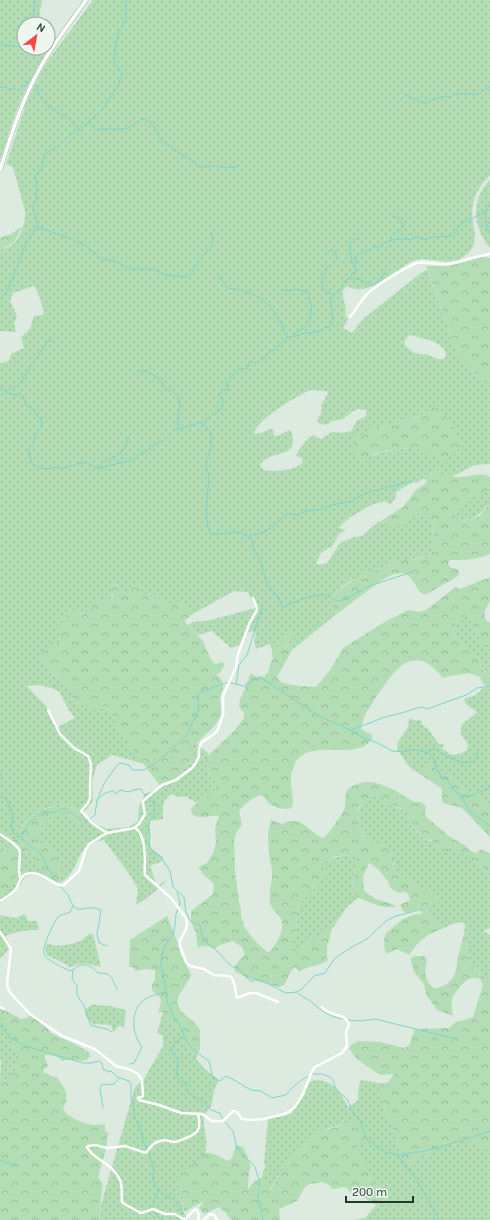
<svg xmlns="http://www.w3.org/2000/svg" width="490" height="1220" font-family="Karla,sans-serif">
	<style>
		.grass { fill: url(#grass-dots); fill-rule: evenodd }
		.forest { fill: url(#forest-crowns) }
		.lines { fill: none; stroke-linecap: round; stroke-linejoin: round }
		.stream { stroke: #7fd4cc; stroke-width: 1 }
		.secondary-casing { stroke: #afcab9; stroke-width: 5 }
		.street { stroke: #fff; stroke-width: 2.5 }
		.secondary { stroke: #fff; stroke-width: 3.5 }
	</style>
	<defs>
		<pattern id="grass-dots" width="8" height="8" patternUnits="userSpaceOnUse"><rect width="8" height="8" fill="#b3ddb4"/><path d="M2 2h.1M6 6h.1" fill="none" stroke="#9abe9b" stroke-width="1.8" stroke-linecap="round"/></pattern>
		<pattern id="forest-crowns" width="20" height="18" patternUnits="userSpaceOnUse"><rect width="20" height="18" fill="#b3ddb4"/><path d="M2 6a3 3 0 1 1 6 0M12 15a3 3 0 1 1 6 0" fill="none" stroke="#9abe9b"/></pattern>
	</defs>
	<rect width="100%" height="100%" fill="#dceae0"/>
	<!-- grass -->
	<g class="grass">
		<path d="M 0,0 L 42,0 L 38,24 L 24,24 L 24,48 L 48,48 L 48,37 L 57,38 C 42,59 29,81 19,105 C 11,123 7,142 0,160 Z"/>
		<path d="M 93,0 L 490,0 L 490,175 C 475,191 470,202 473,224 C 475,232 476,241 472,248 C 470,252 467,254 463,257 C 447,268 430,255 413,261 C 397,268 374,292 356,289 C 353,289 350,287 347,286 L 342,292 L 346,309 L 345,315 L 348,319 L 343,328 L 352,333 L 363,319 L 421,273 L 427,270 L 453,340 L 453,343 L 472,367 L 477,377 L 486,381 L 490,379 L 490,464 L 475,465 L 453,476 L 439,470 L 430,474 L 418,482 L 411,483 L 396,492 C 396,498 395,500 390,504 L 385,501 L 371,505 L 349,518 L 338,528 L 346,530 L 339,534 L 332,546 L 321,553 L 316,563 L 318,565 L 327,563 L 340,543 L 354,537 L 363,536 L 371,528 L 378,522 L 381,521 L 383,525 C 400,530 408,517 422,512 L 430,516 C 435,528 435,542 430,554 L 410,560 L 398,559 L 386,566 L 372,571 L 349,582 L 343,586 L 330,599 L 334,613 L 334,616 L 292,650 C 287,644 290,637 292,630 L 278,647 L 272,651 L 270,644 L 256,649 L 254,642 L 256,634 L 254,631 C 244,632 243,638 240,645 L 231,648 L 212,631 L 198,635 L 188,625 L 193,622 L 206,621 L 256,608 L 248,592 L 234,591 L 191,615 L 187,608 L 165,604 L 153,594 L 142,595 L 125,592 L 116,584 C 115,587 113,590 112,593 C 111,598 113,600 108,603 L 99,597 L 86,615 L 80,612 L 64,644 L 49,645 L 43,651 L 43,666 L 53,675 L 61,681 L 66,686 L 72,695 L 85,705 L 93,707 L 102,706 L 108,708 L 115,719 L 120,733 L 145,764 L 112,755 L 97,765 L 92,781 L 93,801 L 86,810 L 81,812 L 72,807 L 61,803 C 46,808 29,813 22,828 C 20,831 20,834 19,837 C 9,843 9,853 0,857 L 0,363 L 9,361 L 11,354 L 24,348 L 21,337 L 30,329 L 34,316 L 42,315 L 44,312 L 38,293 L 34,286 L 13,293 L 10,301 L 17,316 L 14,323 L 16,332 L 0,331 L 0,250 C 5,248 11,246 15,242 C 22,234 26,220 25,211 L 13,167 L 6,164 L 27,101 L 40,74 L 47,62 ZM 410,335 C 421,338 451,343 445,358 C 439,361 435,358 429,355 C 426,354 423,355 419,354 C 413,353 406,348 404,342 L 407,337 ZM 310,390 L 327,391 L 328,394 L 321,405 C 323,413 320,414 317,421 L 320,424 L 326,425 L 332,421 L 343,419 L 352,412 L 357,409 L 366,410 L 366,416 L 357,421 L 351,431 L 343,433 L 332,432 L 321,439 L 318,438 L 314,435 C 309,436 297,451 296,456 L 302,458 L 303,462 C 296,471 273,472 263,470 L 260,465 C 269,448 302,461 291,430 L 289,430 L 280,435 L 275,436 L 273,434 L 274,431 L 273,429 C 266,429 261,436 254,433 C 258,418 296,397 310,390 ZM 436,407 C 447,410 454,439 458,450 L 450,455 L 443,462 L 440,461 C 424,441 387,449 366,458 L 376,428 L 420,416 ZM 38,685 L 48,687 L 59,691 L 68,709 L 75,718 L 56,728 L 46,706 L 27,686 Z"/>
		<path d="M 490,180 L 490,248 C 473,228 470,200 490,180 Z"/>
		<path d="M 490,487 L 490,503 C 482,513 470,525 456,518 L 455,515 C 458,507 470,500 477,496 C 482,493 487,492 490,487 Z"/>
		<path d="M 466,614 C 474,620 478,633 480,642 L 487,644 L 490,643 L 490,674 C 482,671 480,666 480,658 L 454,634 C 454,625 458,617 466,614 Z"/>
		<path d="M 490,685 L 490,805 L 481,798 L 479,794 L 465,794 L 461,786 L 455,782 L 452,777 L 438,771 L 432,763 C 426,764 421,767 418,773 C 413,770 408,767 405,761 C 402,757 401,753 397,749 C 397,737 410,732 409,718 L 417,721 L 421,719 L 422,725 L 428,729 L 439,744 L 444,744 L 442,749 L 447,751 L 449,754 C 454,756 472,753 467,743 C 464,738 459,735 461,728 C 463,721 472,718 477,712 L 467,705 L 464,699 L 476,695 L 483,688 Z"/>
		<path d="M 194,744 L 197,744 L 209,754 C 207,765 205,773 215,782 L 216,788 L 212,793 L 197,803 L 187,797 L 177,797 L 171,794 C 161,802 163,807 163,819 L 150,821 L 150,847 L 163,858 L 162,861 L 150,866 L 157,886 L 168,879 C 158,890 148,898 136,905 L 138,889 L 130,875 L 104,840 C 99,841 90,843 86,847 C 76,857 75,876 60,883 L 58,860 L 50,847 L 38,843 L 38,831 C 44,823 54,809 66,814 C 71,816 76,821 80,824 L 87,818 L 96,824 L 107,829 L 129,827 L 138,821 L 139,806 L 145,794 L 161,787 L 179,775 L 184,767 L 192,762 L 194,754 L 189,754 L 188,752 Z"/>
		<path d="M 379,795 L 383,796 L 386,803 L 391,804 L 400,809 L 409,810 L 409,824 L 422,835 L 423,839 L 431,841 L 433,839 L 435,842 L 452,845 L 472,862 L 487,871 L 490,871 L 490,928 L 483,931 L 490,935 L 490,977 C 480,977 469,963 467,954 C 466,946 467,940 464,932 C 470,914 448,926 442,929 L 443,925 C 436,921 429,913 426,906 L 428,905 L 435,904 L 439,901 L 439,898 L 399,875 C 394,870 394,865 393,859 C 391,854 388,850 386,846 C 381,845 373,844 368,841 C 364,838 362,833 360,828 C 355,809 360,799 379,795 Z"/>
		<path d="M 22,851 C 38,850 37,866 44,875 L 43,877 L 33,875 L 27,876 L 24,878 L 16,891 L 0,903 L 0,898 C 7,892 16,880 17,872 C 19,861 15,860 22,851 Z"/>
		<path d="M 351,855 L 356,858 C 359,868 350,879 353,889 C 354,892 356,895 358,898 L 346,908 L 332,929 L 309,941 L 304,945 L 299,954 L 296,954 L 291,949 L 296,930 L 297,910 L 301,902 L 320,884 L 322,867 L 322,863 C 329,857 341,856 351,855 Z"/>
		<path d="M 24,914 L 27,917 L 27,921 L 37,921 L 39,930 C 26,930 15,931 4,937 C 12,950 9,949 0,959 L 0,915 L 16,918 Z"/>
		<path d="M 89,934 L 93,934 L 101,967 L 82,963 L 70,967 C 63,962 55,960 47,955 L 45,948 L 47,943 C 56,948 72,945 82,940 C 84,938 87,936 89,934 Z"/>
		<path d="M 93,1004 C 99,1006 104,1005 110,1006 C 115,1007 120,1009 126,1010 L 124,1028 L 120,1025 L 113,1032 L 111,1025 L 96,1024 L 95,1025 C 89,1021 85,1018 85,1010 L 90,1006 Z"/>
		<path d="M 0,1007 L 4,1010 L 1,1016 C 4,1020 7,1024 9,1029 C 11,1033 11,1037 12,1041 C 16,1056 22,1079 0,1082 L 1,1062 L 0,1060 Z"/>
		<path d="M 163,1012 C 178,1021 182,1035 190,1050 C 197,1062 206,1071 218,1079 C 218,1083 216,1086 214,1090 C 213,1095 213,1101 211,1106 C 209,1109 205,1112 204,1116 C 202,1128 211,1145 203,1157 C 199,1163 191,1167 186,1170 L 181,1189 L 184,1220 L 99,1220 L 101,1205 L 135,1087 L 144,1079 L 163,1046 L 163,1035 L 157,1033 Z"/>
		<path d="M 315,1080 C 335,1081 340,1091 348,1107 L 353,1104 L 358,1100 L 359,1085 L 361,1080 L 378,1083 L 387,1083 L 381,1094 L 381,1099 L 387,1117 L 395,1134 L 401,1157 C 409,1156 421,1157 428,1153 C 439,1148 449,1137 462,1138 C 472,1139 477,1149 490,1149 L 490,1220 L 354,1220 L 365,1218 L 376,1205 L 378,1205 L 382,1191 L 366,1169 L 358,1152 L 357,1148 L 360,1144 L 364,1144 L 347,1123 L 344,1125 L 336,1126 L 321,1131 L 292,1157 L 281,1172 L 269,1191 L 262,1180 L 263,1171 L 266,1166 L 264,1164 L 268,1117 L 278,1117 L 291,1114 L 304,1094 L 310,1082 Z"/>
	</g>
	<!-- forest -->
	<g class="forest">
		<polygon points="23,226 14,242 0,250 0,238 11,234"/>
		<path d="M 479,257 L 490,258 L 490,379 L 486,381 L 480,381 C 476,376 475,371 471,367 C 465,359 450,352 453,340 L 426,266 L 447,266 L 457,264 Z"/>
		<path d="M 436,406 L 439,407 L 443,412 L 463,443 C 459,451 450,455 443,462 L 440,462 C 425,443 394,448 374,454 C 371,455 368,458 365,458 C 354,459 351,445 357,438 C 360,434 368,432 373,429 C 388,422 405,422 420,416 C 426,414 430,409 436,406 Z"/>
		<path d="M 439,470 C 446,472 450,476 457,477 C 468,478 480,471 490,477 C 490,480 490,484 490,487 C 488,494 460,502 455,515 C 459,524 472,520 479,516 C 483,513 487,507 490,503 L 490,554 C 478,560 464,560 450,560 L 448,563 L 450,567 L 457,569 L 459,572 L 458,576 L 427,594 L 422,594 C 418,590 416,586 413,581 C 405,568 392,574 382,580 L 334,616 L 334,613 L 330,599 C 343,586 353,579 370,572 C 377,569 384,568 391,563 L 391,561 L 398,559 L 413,560 L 430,554 C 435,542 435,527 430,516 L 422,512 C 408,517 400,530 383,525 L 381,521 L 403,507 L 416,490 L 426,483 L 427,480 L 423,479 L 430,474 Z"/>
		<path d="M 490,578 L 490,601 L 484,612 L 486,621 L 490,622 L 490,643 L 484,644 L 480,642 C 478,633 474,620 467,615 C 458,617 454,625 454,634 L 480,658 C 479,666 482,672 490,674 L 490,685 L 485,686 L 480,677 L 470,673 L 449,676 L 443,678 C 438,672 430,663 422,661 C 415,659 408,661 402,665 C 390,674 371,704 364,717 C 363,721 362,725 361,729 L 372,735 L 372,739 C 353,765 303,731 292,771 C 288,783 295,795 292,807 L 289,809 C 282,809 274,808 269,803 C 266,800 265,797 261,795 C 252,797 246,804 239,810 L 242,825 L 237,831 L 234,840 L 235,871 L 239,902 L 241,909 L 241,916 L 244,926 L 248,932 L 255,941 L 267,952 L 269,952 C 276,946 286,928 281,919 C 278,913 272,910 270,903 C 268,894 273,882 272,872 C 272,868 271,864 270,860 C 268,846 267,833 271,820 L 282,824 C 301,813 308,832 323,838 C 328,835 331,830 335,824 C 339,818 344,813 345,806 C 346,800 345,795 347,790 C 349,788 352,786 355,785 C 374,775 398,793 415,802 L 420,802 L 426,806 L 425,816 L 450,837 L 466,846 L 471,851 L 476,853 L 480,849 L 490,853 L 490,871 L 487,871 L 472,862 L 452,845 L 449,845 L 449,851 L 437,850 L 434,848 L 435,842 L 433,839 C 430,841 423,839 420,837 L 422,834 L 409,824 L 409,810 C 401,810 394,804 386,803 L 383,796 C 378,795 375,796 371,798 C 367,800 363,802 360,805 C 355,813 359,831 365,839 C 371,845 381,843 389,847 L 393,858 L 393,865 L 399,875 L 439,898 L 439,901 L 435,904 L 428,905 L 426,906 C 429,913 437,921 443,925 L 442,929 C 427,934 417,942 409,955 L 397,949 L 386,954 C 384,947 383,940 386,933 L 403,919 L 413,915 L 422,914 L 420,909 L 407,913 L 403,911 L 400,905 L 410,900 L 408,894 L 405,892 L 399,893 C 395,891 390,889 389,885 C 387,879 390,884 386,879 C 382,873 375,866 369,863 L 363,877 L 364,891 L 376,899 L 392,904 L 396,907 C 382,909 369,902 356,897 C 347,883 359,871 356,858 C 348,852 328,857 322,863 L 322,867 L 327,871 L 320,884 L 301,902 L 297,910 L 296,930 L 291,949 L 296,954 L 299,954 C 305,940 319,935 332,929 L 327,947 L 327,959 L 328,960 C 319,967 308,965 299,972 L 296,967 L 292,969 L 284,985 L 278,987 L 250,979 L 234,971 C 235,964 239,960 245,955 L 242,947 L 233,941 L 220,945 L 214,949 C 209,946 203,944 198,948 L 196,933 L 191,922 L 191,911 L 213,894 L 214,884 L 203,874 L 198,867 L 207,863 L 214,851 L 216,843 L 215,828 L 219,816 C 209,814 202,821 192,814 L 191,809 C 198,800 209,797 216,788 L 215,782 C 208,776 207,771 208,762 L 207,761 L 209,755 L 234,731 L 244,718 L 244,713 L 240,708 L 239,705 L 240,700 L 251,673 L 256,677 L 261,676 L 265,677 L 265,674 L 268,673 C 270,667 269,663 273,659 L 272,651 C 281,645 285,636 293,629 L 289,643 L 292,650 L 277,677 L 282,683 L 300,686 L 316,687 L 330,670 L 343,648 L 383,623 L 408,610 L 420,612 L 426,610 L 456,587 L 459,589 C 470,586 479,580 490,578 Z"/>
		<path d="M 112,584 C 117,584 123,588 125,592 L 138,584 L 143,595 L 153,594 L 165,604 L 180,602 L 187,608 L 191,615 L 184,621 L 203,641 L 208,653 L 213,663 L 217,664 L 221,662 L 225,664 L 220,673 L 216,674 C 228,685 222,687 220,699 C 220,704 222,710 221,715 C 216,728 204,734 197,744 L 194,744 L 188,752 L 189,754 L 194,754 L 196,756 L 195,759 L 184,767 L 179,775 L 161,787 L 120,733 L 115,719 L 108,708 L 102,706 L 92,708 L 85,705 L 78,706 L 66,686 L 61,681 L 43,666 L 39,660 L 43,651 L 51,643 L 64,644 C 56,630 60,616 76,610 L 86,615 L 98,597 L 103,599 L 108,603 L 113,598 L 111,587 Z"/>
		<path d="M 432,763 L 438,771 L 452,777 L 455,782 L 461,786 L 465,794 L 469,794 L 475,792 L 479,794 L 481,798 L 490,805 L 490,837 L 463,809 C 456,805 448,806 442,802 L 442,789 L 440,787 L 418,773 C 421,767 426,764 432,763 Z"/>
		<path d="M 61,803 L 80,811 L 87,818 L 80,824 C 76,821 71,816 67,814 C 54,809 44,823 38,831 L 38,843 L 50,847 L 58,860 L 60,883 C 55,881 46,878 42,873 C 36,864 38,850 22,851 C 15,860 19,862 17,872 C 16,882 8,891 1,897 L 0,897 L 0,857 L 6,853 L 11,842 L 19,837 L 21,829 L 28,819 L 33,814 Z"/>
		<path d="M 167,916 L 178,943 L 180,953 L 190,972 L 191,976 L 178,997 L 177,1003 L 181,1011 L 195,1023 L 200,1030 L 200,1049 L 196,1058 C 186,1047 176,1014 160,1012 L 159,1014 C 158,1008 160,1007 161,1002 C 161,995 153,994 152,989 C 151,985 154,983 155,979 C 155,977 155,973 155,970 L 147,969 L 135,971 L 134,968 L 129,966 L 130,940 Z"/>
		<path d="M 464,932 C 467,940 466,946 467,954 C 469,963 479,977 490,977 L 490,1149 C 477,1149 472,1139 462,1138 C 450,1137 438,1148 428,1153 C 421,1158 414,1161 406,1164 L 402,1161 L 395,1134 L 387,1117 L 381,1099 L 381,1094 L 384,1088 L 394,1074 L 380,1075 L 357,1059 L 349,1049 L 351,1045 L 358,1041 L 380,1042 L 404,1048 L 409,1046 L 415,1029 L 449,1028 L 454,1023 L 473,1017 L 483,985 L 480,979 C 469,974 462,984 457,991 C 455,994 452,996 452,1000 C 451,1006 452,1010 453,1016 L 437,1010 L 426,994 L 424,984 L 414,972 L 411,961 L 411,958 L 416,956 L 424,956 L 427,960 C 424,970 424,981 434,988 C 447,988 455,978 457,966 C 457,963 457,960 458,957 C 460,948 463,941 464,932 Z"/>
		<path d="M 1,1010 L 4,1010 L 21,1019 L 27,1018 L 29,1016 L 28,1014 L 46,1027 L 51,1033 L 75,1044 L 90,1053 L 90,1057 C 82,1065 72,1057 62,1061 C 58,1055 52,1055 45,1055 L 45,1059 L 48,1065 L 47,1067 L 43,1070 L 44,1074 L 47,1073 L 51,1076 L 57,1077 C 64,1089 71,1094 63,1108 L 66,1114 C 81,1122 87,1127 105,1124 L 105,1131 L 108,1132 L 106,1149 L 98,1177 L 103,1184 L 102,1189 L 99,1220 L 0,1220 L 0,1082 C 22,1079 16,1057 12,1042 C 11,1038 11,1033 9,1030 C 7,1023 0,1018 1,1010 Z"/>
		<path d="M 353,1118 C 361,1122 371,1136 366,1145 L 360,1144 L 357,1148 C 360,1162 383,1188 382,1196 C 382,1199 380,1202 379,1205 C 372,1205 368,1200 363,1196 L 356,1198 L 347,1188 L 344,1187 L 333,1189 L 328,1184 L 322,1182 L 310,1184 L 306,1186 L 303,1190 L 297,1201 L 279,1209 L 280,1220 L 231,1220 L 226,1213 L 219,1207 L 204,1214 L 199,1208 L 204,1201 L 184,1212 C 183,1202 177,1178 186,1170 C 193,1164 201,1162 204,1153 C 214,1152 219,1157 228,1161 L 232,1158 L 236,1145 L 243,1147 L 251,1166 L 249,1171 L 248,1189 L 255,1181 L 262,1177 L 262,1180 L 270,1191 L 281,1172 L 292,1157 L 321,1131 L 344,1125 Z"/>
	</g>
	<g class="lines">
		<!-- stream -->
		<g class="stream">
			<polyline points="33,24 35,0"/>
			<polyline points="0,45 24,47"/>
			<polyline points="34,85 38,88 37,93 48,106 68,118 78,129"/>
			<polyline points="0,87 21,90 29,82 31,83"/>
			<path d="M 393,107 C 398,104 402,97 407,95 L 420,102 L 425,103 L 444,96 L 450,97 L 459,93 C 461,94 477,95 479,94 C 483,92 485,88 490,87"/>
			<path d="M 89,123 L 96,130 C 106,127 117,131 127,128 C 135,126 140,115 149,121 C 155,125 157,134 161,140 L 199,166 L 202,167 L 213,166 L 229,168 L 240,166"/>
			<polyline points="485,212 486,224 490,235"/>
			<polyline points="487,225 490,222"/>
			<path d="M 37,227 C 56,234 76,238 93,251 C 96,254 99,257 102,260 L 110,260 L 119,263 L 129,269 L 152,269 L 165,275 L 187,277 L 191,274 L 199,260 L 212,245 L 213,239 L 211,232"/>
			<path d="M 391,240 L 391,237 C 395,231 402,231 404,225 C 400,220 399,216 392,216"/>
			<path d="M 328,253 L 328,252 L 332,250 L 336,252 C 338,265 333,262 325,269 L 325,274 L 322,277 L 322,287 L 326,292 L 331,293 L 334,295"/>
			<polyline points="354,267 352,262 349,245 354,239 359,239"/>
			<path d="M 217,273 L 227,288 C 246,290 266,297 276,314 C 281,321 283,330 288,337"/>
			<polyline points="351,277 352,273 356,271 355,268 356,256 374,247 381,246 385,242 391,240 404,239 410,240 417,237 421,239 424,240 433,237 452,236 455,233 459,225 485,212 490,204"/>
			<path d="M 280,290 L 291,291 L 296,289 L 307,292 L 309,294 L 309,301 L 312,306 C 311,312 310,323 305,327 C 301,330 297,331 294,335"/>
			<polyline points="0,299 8,289 25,246 38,224 33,210 33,206 36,200 37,185 35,176 42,168 43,159 45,154 59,145 69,136 80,129 100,112 118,87 122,73 114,62 116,44 118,34 126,18 126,0"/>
			<polyline points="137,371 145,371 159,378 166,389 173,392 178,397 180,405 178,416 178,429"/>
			<path d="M 0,388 C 6,394 14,396 21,394 L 23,396 L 26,405 L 33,409 L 36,415 L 40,418 L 42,422 L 41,426 L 35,435 L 34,443 L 29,446 C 27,463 39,473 54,467 C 69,473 82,454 96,468 L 99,468 L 132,460 L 166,438 L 173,431 L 202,422 L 221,409 L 224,402 L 219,395 L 225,390 L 229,389 L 229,387 L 226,383 L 227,382 L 240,368 L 247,369 L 250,361 L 257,363 L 266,357 L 269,352 L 276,349 L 288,337 L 300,335 L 305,333 L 317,332 L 326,327 L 329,328 C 330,326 331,324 332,322 C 336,312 322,298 341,290 C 343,287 342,283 345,281 C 352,275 366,281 372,286 L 378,282 L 386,271"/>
			<polyline points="7,392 10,389 19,385 32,364 48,341 52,340 54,343"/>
			<path d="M 202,423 C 205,426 210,430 211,435 C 213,445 208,456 206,465 C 206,469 209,473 209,477 C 208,496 203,518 211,535 L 239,532 L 251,538 L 254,550 L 259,557 L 262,566 L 267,584 L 270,588 L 278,596 L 282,607 C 296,602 310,594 325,595 C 332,596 334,602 342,601 L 369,586 L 412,572"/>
			<path d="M 99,468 C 104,458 113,459 120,453 C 127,448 125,442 129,436"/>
			<polyline points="249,536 267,531 287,514 298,515 306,511 318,510 331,505 353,501 363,494 377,490 412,481"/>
			<polyline points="230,683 244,686 254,680 260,678 263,679 275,687 319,716 342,726 366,739 378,743 392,751 403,752 414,749 419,751 430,753 436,762 435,769 439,771 441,777 447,779 453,789 460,795 470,811 490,826"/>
			<polyline points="236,684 239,665 247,655 262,608"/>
			<polyline points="350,730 370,723 382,718 405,712 417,708 423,707 426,709 430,708 466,695 477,688 490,686"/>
			<path d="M 428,752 L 435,749 C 445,755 464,768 476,760 L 478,752"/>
			<polyline points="0,772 1,774 0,777"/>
			<path d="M 461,795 C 474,799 479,791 490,787"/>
			<polyline points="0,796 6,800 10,807 13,819 11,825 13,833 17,837 21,837 27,844 40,853 57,883"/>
			<path d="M 97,800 C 102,795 106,792 113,791 L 116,794 L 120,790 L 128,792 L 138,789 L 141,789 L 147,799 L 155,804 L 154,815 L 150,820 L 148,828 L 150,835 L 149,845 L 153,852 L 160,856 L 170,871 L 173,887 L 184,897 C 185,905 185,915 191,921 C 193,923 198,923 200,925 L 202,936 L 207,943 L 217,951 L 231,966 L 239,969 L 250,981 L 252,982 L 254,979 L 263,981 L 284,992 L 287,993 L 296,992 L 301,990 L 314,976 L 325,973 L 335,958 L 352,947 L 367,939 L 386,921 L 396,916 L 423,909"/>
			<polyline points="90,819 95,815 97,800 105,782 118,764 121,763 129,765 132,770 144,770 156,763 189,733 192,723 199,710 198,696 200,692 228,682"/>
			<path d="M 21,837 L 30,822 L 43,811 L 53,813 L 64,808 C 72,813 77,820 87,820"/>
			<path d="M 59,885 C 62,889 65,891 68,895 C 71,901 73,911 82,909 C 88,908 95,907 101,910 L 99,923 L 97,934 L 99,943 L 107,946"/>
			<polyline points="177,892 180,902 179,906"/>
			<path d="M 73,906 L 70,912 C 66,914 61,914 58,917 C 54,922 41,948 44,954 C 45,959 65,969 70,971 C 74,970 75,968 78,966 C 86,962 94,968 98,973 C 113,973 111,978 117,989"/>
			<path d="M 178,909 L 176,914 L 174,933 L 167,942 L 162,955 L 161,965 L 165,984 L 167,1002 L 170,1008 L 172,1014 L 178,1022 L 187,1042 L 192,1049 L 209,1061 L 213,1078 L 220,1081 L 226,1076 L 236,1081 L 247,1088 L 251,1090 L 261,1091 L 272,1098 L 286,1095 C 293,1086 299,1081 309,1076"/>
			<polyline points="73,970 72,979 77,986 77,995 84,1006 90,1024 93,1026 107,1029 112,1032"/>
			<path d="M 297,993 C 301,996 306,998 310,1001 C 322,1011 327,1016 343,1019"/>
			<polyline points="348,1020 361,1021 375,1019 452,1038"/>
			<polyline points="0,1025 9,1037 25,1046 83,1063 91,1063 99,1061 102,1063 103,1069 109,1072 111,1071 117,1077 129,1081 131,1085 131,1098 134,1108 135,1118 140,1128 144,1143 147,1149"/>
			<polyline points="184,1037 175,1042 171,1049 172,1052 178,1060 176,1076 179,1080 185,1083 188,1091 191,1095 200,1099 211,1110 220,1113 223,1119"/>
			<path d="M 130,1064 L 134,1063 L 142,1047 C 132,1034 129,1011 145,999 C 150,996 159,994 165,992"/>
			<polyline points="313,1074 322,1074 330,1077 333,1080 336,1089 347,1099 355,1116 361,1121 362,1128 367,1140 378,1148 388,1153 397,1155 424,1151 441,1147 490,1131"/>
			<polyline points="103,1108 100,1089 101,1085 114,1084 119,1079"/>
			<polyline points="225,1122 233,1131 237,1148 244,1156 253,1164 255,1167 260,1183 258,1195 263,1220"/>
			<path d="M 149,1152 C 151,1157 152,1168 155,1171 L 152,1175 C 152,1184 162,1194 169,1198 C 173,1200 172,1198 175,1201 C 181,1207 183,1214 188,1220"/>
			<polyline points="397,1155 401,1159 405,1167 409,1170 414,1176 429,1201 439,1220"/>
			<polyline points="0,1160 10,1164 18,1166"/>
			<polyline points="152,1208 156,1195 159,1191"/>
			<polyline points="153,1211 158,1217 164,1220"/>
		</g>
		<defs>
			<path id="secondary" d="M 0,170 C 11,135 22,100 40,68 C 53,44 71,22 86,0"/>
		</defs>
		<!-- secondary casing -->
		<use href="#secondary" class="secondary-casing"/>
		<!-- street -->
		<g class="street">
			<path d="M 350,317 C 356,310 361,300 367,294 C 374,287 407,266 417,263 C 425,261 438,265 448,264 C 462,262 476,256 490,254"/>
			<polyline points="48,710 60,734 74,748 88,756 91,764 90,784 90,798 88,803 81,811 92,823 107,833"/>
			<path d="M 135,828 C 144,833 145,852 145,862 C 145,867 144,871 145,875 L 171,898 L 186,918 L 187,923 L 186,929 L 180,941 L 180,946 L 186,962 L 190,966 L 204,969 L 214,975 L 229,976 L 232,978 L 234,983 L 237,998 L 250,993 L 256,993 L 278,1002"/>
			<polyline points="0,834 13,843 19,849 20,853 19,871 20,878"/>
			<path d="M 0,901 C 5,898 12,894 16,889 C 19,884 19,877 26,874 C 43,869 54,888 64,885 L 79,871 L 86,849 L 89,844 L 107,833 L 134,828 L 139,824 L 145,814 L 143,804 L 143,801 L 162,785 L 176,780 L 193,767 L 199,757 L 199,748 L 202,742 L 213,735 L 217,731 L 223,715 L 223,696 L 236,667 L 238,654 L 245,635 L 250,622 L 257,610 L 257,608 L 253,598"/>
			<path d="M 0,932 L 11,949 L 7,984 L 8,989 L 13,996 L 30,1014 L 62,1036 L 95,1049 L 116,1066 L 131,1070 L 138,1074 L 142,1080 L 143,1096 L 138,1098 L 139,1100 L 159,1105 L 181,1113 L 202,1114 L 212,1121 L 223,1121 L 233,1111 L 237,1112 L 242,1119 L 252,1120 L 264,1119 L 284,1114 L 290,1111 L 295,1107 L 303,1094 L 312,1071 L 315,1067 L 342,1053 L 347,1046 L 346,1032 L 349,1024 C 343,1011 331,1018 322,1007"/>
			<polyline points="0,1007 4,1009"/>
			<path d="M 198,1220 L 199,1215 L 196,1209 L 192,1212 L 185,1220 L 175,1214 L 165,1214 L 153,1209 L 141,1213 L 126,1205 L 122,1202 C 121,1194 123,1187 120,1180 C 112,1162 93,1160 87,1147 L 88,1146 L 95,1145 L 107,1148 L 125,1146 L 146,1153 C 150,1148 153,1142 160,1141 C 165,1139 168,1141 173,1142 C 178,1142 196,1135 198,1130 C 200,1126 199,1118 198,1114"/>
			<polyline points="204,1220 210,1214 214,1215 217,1220"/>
		</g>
		<!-- secondary -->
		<use href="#secondary" class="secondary"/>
	</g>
	<!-- north arrow -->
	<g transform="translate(36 36) rotate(31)"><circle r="19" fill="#edf7ef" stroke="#9aaba1"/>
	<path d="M0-3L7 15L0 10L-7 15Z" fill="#fd4848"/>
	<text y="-6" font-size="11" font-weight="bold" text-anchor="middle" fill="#1d3a2b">N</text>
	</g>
	<!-- scale -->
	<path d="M346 1196v6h67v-6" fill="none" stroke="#1d3a2b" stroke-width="2"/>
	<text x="352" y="1196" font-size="12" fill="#1d3a2b" stroke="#edf7ef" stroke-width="3" paint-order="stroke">200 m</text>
</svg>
